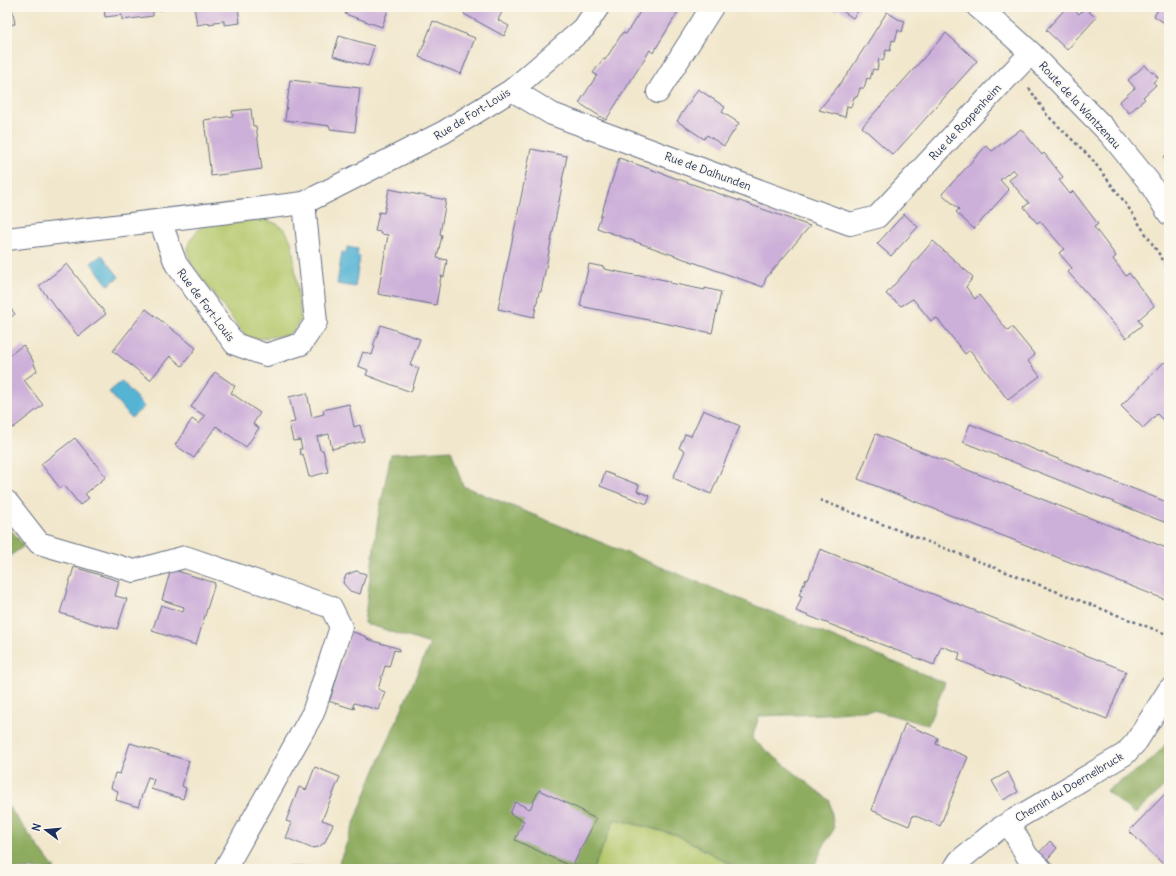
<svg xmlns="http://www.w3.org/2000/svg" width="1176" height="876" font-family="Delius,sans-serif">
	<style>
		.green { fill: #b3c76b; stroke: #677b64 }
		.forest { fill: #8eac5f; stroke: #546e5e }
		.water { fill: #55b4d4; stroke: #387299 }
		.building { fill: #cdb0d9 }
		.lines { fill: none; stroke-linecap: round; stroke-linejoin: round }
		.minor-casing { stroke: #666f84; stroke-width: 24 }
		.path { stroke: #666f84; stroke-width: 2.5; stroke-dasharray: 3 3; stroke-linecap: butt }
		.minor { stroke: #fff; stroke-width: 22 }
		.labels { text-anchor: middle; stroke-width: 3; stroke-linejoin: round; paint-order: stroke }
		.street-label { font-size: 11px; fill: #1b2f5e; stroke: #fbf7ec }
	</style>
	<rect width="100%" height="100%" fill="#fbf7ec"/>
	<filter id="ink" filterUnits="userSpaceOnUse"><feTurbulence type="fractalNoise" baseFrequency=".025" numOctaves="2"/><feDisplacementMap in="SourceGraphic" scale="8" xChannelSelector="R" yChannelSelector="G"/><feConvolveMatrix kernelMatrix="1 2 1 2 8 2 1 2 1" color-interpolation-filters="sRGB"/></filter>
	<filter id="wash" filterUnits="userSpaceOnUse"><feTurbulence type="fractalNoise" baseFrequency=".012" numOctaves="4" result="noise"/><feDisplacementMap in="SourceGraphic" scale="16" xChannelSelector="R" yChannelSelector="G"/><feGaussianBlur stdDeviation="0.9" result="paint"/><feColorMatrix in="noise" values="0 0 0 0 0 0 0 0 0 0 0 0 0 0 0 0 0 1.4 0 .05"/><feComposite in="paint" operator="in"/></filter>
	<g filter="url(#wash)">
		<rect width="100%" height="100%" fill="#f1e7cc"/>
		<!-- green -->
		<g class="green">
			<polygon points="264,219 277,224 286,231 292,244 301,319 294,330 288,335 256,339 246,336 241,330 191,264 188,253 189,242 196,232 204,225"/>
			<polygon points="615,819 677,835 739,869 593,869"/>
		</g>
		<!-- forest -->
		<g class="forest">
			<polygon points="451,450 463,486 945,683 928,725 873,710 825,714 759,716 752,739 830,801 834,829 824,845 813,869 739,869 677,835 615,819 593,869 287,869 287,867 337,868 370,782 430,644 364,623 378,518 391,454"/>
			<polygon points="7,525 24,546 7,558"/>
			<polygon points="1169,739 1169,782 1135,814 1106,791 1145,765 1162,749"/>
			<polygon points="7,805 55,869 7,869"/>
		</g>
		<!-- water -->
		<g class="water">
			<polygon points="347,247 358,249 357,255 360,256 355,287 337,284 342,252 346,253"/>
			<polygon points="102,255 119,277 108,285 91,263"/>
			<polygon points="122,381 144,407 131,418 109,392"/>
		</g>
		<g id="blocks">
			<!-- building -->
			<g class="building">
				<polygon points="7,7 12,7 15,24 7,25"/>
				<polygon points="104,7 169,7 169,9 153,11 153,16 122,20 122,15 105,17"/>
				<polygon points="194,7 238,7 240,23 224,25 224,21 214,22 214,24 209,25 209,23 197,25"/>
				<polygon points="348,7 389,7 382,27 345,14"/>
				<polygon points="468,7 498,7 503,10 498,20 509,26 504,36 464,14"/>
				<polygon points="643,7 681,7 653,53 650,50 606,120 579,103 597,75 593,73 603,59 605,60 623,32 626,34"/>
				<polygon points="829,7 864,7 862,9 860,8 853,18 838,8 836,11"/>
				<polygon points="1067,7 1070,7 1079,14 1085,8 1096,18 1067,50 1046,30"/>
				<polygon points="1160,7 1169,7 1169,26 1154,16"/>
				<polygon points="887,12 898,19 905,21 902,32 898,30 895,41 892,40 890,51 886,50 883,61 879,59 877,70 873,69 870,79 867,78 864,88 860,88 857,97 854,97 851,107 847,106 845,117 819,110 847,75"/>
				<polygon points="433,21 475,38 461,74 419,57"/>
				<polygon points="946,33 977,61 893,155 862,127"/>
				<polygon points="339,36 374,46 368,66 333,56"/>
				<polygon points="1145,65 1152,73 1154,72 1158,78 1153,82 1156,85 1143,97 1145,99 1129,113 1119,102 1135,88 1128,80"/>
				<polygon points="290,80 360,88 355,132 330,129 330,126 285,120"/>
				<polygon points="698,89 725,107 722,112 739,123 724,146 707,135 704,139 677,121"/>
				<polygon points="251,109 253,126 256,126 262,169 211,176 204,120 233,116 232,111"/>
				<polygon points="1021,129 1042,155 1044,153 1063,177 1059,180 1070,194 1073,191 1098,224 1094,227 1116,256 1113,259 1126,276 1129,273 1154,306 1138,320 1142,325 1126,338 1068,272 1072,268 1059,253 1064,249 1040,221 1037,223 1024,207 1029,203 1009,180 1017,174 1013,169 1000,180 1009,190 974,229 956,212 959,209 942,194 986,146 992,151"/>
				<polygon points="531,149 567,156 562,181 563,181 541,292 539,292 534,317 498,309"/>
				<polygon points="1169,152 1169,163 1164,157"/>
				<polygon points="619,158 810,226 766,278 763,287 597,228"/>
				<polygon points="389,189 446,200 440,234 442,235 437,258 447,260 444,277 441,276 436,305 378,294 388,235 380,234 381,232 375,231 379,212 384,213"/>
				<polygon points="904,214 918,227 891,256 877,244"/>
				<polygon points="933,241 973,277 966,287 975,299 979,295 1008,331 1012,327 1035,355 1028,361 1040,376 1008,400 970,350 965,354 937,318 931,321 913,299 901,306 886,294"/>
				<polygon points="67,264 106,314 78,336 39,286"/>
				<polygon points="589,264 604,267 604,269 639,276 639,275 670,281 670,283 705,290 705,288 721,292 712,333 580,306"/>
				<polygon points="7,304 15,314 7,320"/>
				<polygon points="146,309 196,348 182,366 170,356 150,380 113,351"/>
				<polygon points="381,325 420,339 410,365 419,368 411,392 366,375 368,370 358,366 363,352 372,355 375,346 373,346"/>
				<polygon points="23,345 32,359 37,371 24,380 43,405 13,428 7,421 7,357"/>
				<polygon points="1164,362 1169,367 1169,426 1157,414 1143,428 1121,406"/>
				<polygon points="215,372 235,386 231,393 260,413 253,424 259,428 246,447 216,426 194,458 175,445 192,419 199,424 205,416 191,407"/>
				<polygon points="307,393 312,417 324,414 323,410 349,404 354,427 360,425 364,441 332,449 329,434 317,437 320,450 323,450 328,472 309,477 303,454 301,455 299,449 302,449 300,440 293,441 289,423 295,422 289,397"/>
				<polygon points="703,410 740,426 711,494 673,478 685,451 679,448 685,434 691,436"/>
				<polygon points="970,424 1169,503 1169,524 963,442"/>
				<polygon points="876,434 1169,549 1169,601 858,479"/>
				<polygon points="75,438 106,477 85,494 89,498 80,505 64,485 60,488 41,464"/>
				<polygon points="605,472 639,485 637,491 650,496 647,504 600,486"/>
				<polygon points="820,549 1126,671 1107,719 958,660 960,653 941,646 934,665 796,611 802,596 799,595 806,579 808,580"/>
				<polygon points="74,567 119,581 115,596 127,599 117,629 106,626 105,627 60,613"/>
				<polygon points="171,569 215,583 196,645 152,631 161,605 183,612 184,607 162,600"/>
				<polygon points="356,571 366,574 360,594 350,591 343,583 346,575"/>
				<polygon points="351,631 367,637 367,639 400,649 399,651 394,650 389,667 385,666 378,689 385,692 379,710 354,703 353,707 355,708 354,709 328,701 329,699 330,700"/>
				<polygon points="905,724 938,738 936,744 968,757 940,826 913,815 909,826 871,810"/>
				<polygon points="130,743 189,761 182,786 186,788 183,799 151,789 154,779 148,777 138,807 116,800 118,791 111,788 115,773 120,774"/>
				<polygon points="315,767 340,777 322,820 333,824 325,842 319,847 311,848 286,838 292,823 286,821 299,787 306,790"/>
				<polygon points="1008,772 1018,792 1003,800 992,781"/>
				<polygon points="539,790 583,811 582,812 596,819 572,867 515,840 524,821 510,814 515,802 530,809"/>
				<polygon points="1166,793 1169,796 1169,869 1162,869 1165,866 1129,831"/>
				<polygon points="1050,841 1057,848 1045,862 1037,855"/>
			</g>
		</g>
	</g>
	<g filter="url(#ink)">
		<use href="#blocks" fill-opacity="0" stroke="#666f84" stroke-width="1"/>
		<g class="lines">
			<defs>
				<g id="minor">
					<polyline points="978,7 1009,33 1031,53 1110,134 1149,182 1169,214"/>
					<polyline points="512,90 552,114 850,224 877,217 1000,85 1031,53"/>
					<polyline points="658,92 712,7"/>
					<polyline points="160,221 176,264 235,344 266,355 301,344 316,322 304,203"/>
					<polyline points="7,239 304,203 444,132 512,90 584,28 598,7"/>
					<polyline points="7,502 39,543 134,571 185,557 331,607 341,627 313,713 225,869"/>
					<polyline points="1009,823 1027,856 1041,869"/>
					<polyline points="954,869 960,860 997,830 1125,754 1136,742 1169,690"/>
				</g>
			</defs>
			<!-- minor casing -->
			<use href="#minor" class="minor-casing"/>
			<!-- path -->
			<g class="path">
				<polyline points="1029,88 1047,115 1091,158 1126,204 1169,269"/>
				<polyline points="820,500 1169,635"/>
			</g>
			<!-- minor -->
			<use href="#minor" class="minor"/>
		</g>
	</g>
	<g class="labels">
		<!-- street labels -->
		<g class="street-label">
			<text transform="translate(1080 105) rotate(47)" y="4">Route de la Wantzenau</text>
			<text transform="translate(472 114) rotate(-32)" y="4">Rue de Fort-Louis</text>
			<text transform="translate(965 122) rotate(-47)" y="4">Rue de Roppenheim</text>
			<text transform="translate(708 171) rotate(20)" y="4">Rue de Dalhunden</text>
			<text transform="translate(206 305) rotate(53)" y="4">Rue de Fort-Louis</text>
			<text transform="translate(1069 787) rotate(-31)" y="4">Chemin du Doernelbruck</text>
		</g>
	</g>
	<!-- margin -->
	<rect width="1176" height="876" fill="none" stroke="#fbf7ec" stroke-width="24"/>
	<!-- north arrow -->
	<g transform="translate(46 830) rotate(286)" stroke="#fbf7ec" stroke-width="3" paint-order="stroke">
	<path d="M0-3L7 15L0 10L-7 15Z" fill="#1b2f5e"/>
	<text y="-6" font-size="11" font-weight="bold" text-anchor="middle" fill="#1b2f5e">N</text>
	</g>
</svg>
